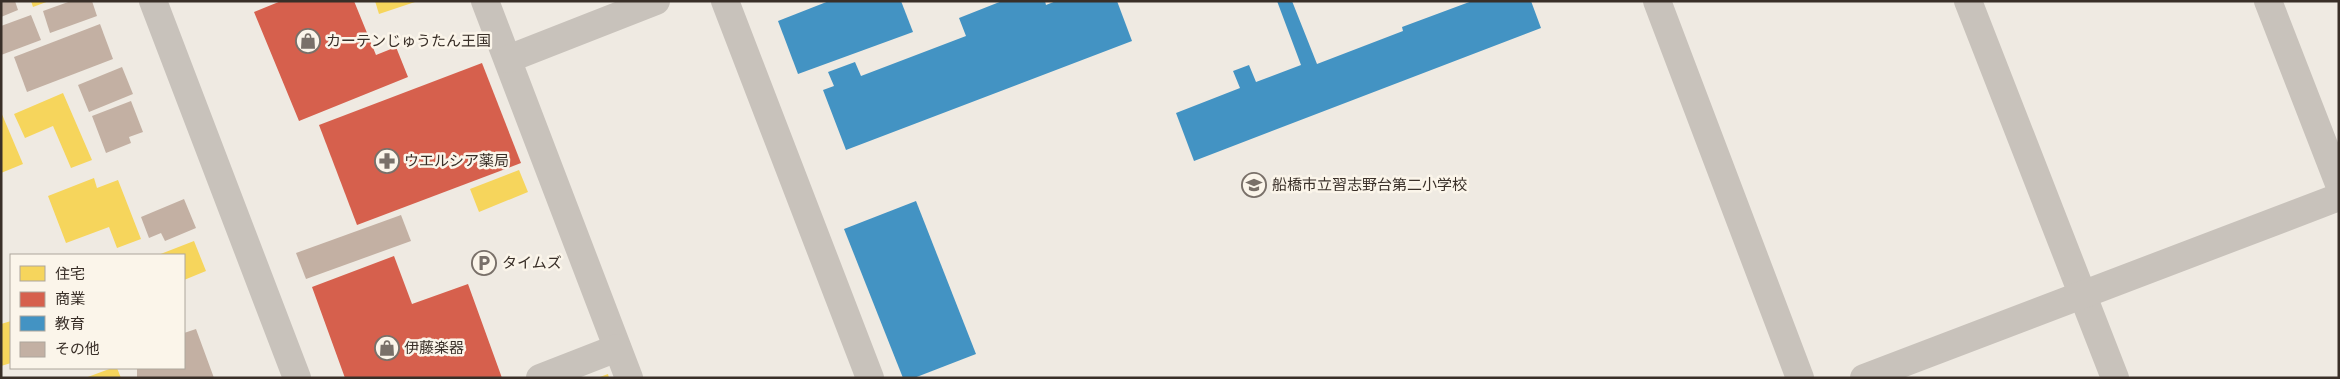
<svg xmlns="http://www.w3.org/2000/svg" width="2340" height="379" font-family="'Space Grotesk','Noto Sans JP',sans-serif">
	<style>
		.homes { fill: #f6d55c }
		.shops { fill: #d6604d }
		.schools { fill: #4393c3 }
		.building { fill: #c3b0a3 }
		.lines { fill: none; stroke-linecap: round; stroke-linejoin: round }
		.minor { stroke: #c8c2bb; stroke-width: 28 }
		.labels { text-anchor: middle; stroke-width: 5; stroke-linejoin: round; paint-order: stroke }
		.poi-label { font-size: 15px; fill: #392f28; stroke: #fbf5ea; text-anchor: start }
	</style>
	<rect width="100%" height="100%" fill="#efeae2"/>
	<!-- homes -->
	<g class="homes">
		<polygon points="31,1 49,1 33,7"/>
		<polygon points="375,1 415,1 415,2 379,14"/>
		<polygon points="63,93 92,160 71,168 53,126 25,138 14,114"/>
		<polygon points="1,112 23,164 1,173"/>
		<polygon points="519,170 528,192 479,212 470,189"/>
		<polygon points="94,178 97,188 118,180 141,239 117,248 109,227 66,243 48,196"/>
		<polygon points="194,241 206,271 184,280 184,255 158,255"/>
		<polygon points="11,321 11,363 1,366 1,324"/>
		<polygon points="112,368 117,368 121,378 85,378"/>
		<polygon points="608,374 609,378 597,378"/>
	</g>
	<!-- shops -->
	<g class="shops">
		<polygon points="281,1 354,1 376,55 396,47 408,77 299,121 254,12"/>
		<polygon points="482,63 521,163 357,225 319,125"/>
		<polygon points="394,256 412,304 468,284 502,378 345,378 312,287"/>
	</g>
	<!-- schools -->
	<g class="schools">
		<polygon points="829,1 901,1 913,32 798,74 778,21"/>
		<polygon points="1002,1 1045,1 1046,5 1056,1 1117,1 1132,41 846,150 823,90 834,86 828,72 855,62 861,76 966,36 959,18"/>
		<polygon points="1277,1 1292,1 1317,64 1403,31 1402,27 1472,1 1531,1 1541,28 1194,161 1176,113 1240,88 1233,71 1249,65 1256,82 1301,65"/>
		<polygon points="916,201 976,354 914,378 903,378 844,229"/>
	</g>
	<!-- building -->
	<g class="building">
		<polygon points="1,1 15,1 18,10 1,17"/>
		<polygon points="71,1 92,1 97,16 50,33 43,11"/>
		<polygon points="31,15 41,40 1,55 1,26"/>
		<polygon points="100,24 113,59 27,92 14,57"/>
		<polygon points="122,67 133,94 89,112 78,85"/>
		<polygon points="131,101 143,132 129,137 131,143 106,153 92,116"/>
		<polygon points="184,199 196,228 165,241 161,233 149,238 141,217"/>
		<polygon points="401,215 411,241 306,279 296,253"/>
		<polygon points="196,329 214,378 137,378 137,368 184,368 184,333"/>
	</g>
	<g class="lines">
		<!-- minor -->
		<g class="minor">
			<polyline points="153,1 297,378"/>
			<polyline points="485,1 629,378"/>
			<polyline points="725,1 870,378"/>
			<polyline points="1657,1 1800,378"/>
			<polyline points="1968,1 2115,378"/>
			<polyline points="2268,1 2339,184"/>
			<polyline points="508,59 656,1"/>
			<polyline points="540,378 617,348"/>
			<polyline points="1864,378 2339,197"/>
		</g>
	</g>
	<!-- icons -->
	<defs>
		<symbol id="shop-ring" viewBox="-11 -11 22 22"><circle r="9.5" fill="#fbf5ea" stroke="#797069" stroke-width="1.5"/><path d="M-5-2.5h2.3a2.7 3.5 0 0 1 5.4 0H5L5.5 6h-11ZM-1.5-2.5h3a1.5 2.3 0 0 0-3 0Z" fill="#797069"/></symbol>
		<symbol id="pharmacy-ring" viewBox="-11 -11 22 22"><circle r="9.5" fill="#fbf5ea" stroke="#797069" stroke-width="1.5"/><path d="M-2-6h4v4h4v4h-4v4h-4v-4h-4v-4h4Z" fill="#797069"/></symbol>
		<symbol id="school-ring" viewBox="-11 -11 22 22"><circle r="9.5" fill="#fbf5ea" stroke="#797069" stroke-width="1.5"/><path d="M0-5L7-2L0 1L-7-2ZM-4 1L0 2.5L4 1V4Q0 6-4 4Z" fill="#797069"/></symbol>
		<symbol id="parking-ring" viewBox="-11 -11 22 22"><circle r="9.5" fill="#fbf5ea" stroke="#797069" stroke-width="1.5"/><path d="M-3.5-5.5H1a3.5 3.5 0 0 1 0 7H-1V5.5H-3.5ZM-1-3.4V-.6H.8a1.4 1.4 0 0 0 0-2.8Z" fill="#797069"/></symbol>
	</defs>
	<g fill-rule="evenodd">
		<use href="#shop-ring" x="294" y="27" width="28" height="28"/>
		<use href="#pharmacy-ring" x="373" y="147" width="28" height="28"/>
		<use href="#school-ring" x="1240" y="171" width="28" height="28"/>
		<use href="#parking-ring" x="470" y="249" width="28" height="28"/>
		<use href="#shop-ring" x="373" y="334" width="28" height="28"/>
	</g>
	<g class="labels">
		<!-- poi labels -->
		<g class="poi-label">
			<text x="326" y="46">カーテンじゅうたん王国</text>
			<text x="404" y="166">ウエルシア薬局</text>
			<text x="1272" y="190">船橋市立習志野台第二小学校</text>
			<text x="502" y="268">タイムズ</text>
			<text x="404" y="353">伊藤楽器</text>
		</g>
	</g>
	<!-- border -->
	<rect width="2340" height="379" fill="none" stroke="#392f28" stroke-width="5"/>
	<!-- legend -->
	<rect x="10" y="254" width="175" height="115" fill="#fbf5ea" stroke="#ada69c"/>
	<rect x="20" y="266" width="25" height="15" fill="#f6d55c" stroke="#ada69c"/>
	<text x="55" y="279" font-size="15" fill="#392f28">住宅</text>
	<rect x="20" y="292" width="25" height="15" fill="#d6604d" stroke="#ada69c"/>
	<text x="55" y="304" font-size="15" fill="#392f28">商業</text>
	<rect x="20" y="316" width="25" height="15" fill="#4393c3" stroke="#ada69c"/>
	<text x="55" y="329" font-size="15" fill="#392f28">教育</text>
	<rect x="20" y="342" width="25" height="15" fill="#c3b0a3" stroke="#ada69c"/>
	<text x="55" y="354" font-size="15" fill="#392f28">その他</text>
</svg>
